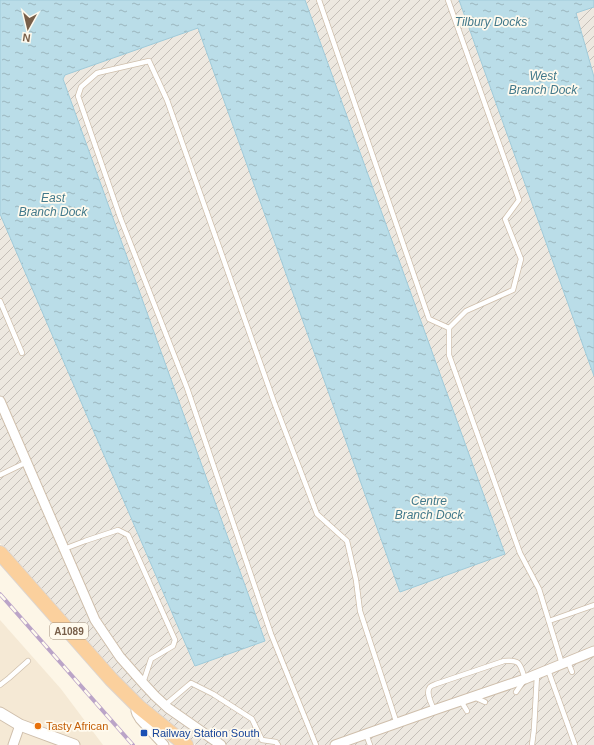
<svg xmlns="http://www.w3.org/2000/svg" width="594" height="745" font-family="Arial,sans-serif">
	<style>
		.residential { fill: #f5e9d5 }
		.industrial { fill: url(#industrial-furrows) }
		.water { fill: url(#water-ripples); stroke: #a0cbda }
		.lines { fill: none; stroke-linecap: round; stroke-linejoin: round }
		.service-casing { stroke: #cfbfac; stroke-width: 6 }
		.minor-casing { stroke: #cfbfac; stroke-width: 11 }
		.tertiary-casing { stroke: #cfbfac; stroke-width: 13 }
		.trunk-casing { stroke: #dcd5d0; stroke-width: 16 }
		.service { stroke: #fff; stroke-width: 4.5 }
		.minor { stroke: #fff; stroke-width: 9 }
		.tertiary { stroke: #fff; stroke-width: 11 }
		.trunk { stroke: #fbd09d; stroke-width: 14 }
		.rail-casing { stroke: #bba4c8; stroke-width: 4 }
		.rail { stroke: #fffaee; stroke-width: 2.5; stroke-dasharray: 8; stroke-linecap: butt }
		.food-dot { fill: #e8710a; stroke: #fffaee; stroke-width: 1.5 }
		.transit-dot { fill: #1a4fb4; stroke: #fffaee; stroke-width: 1.5 }
		.labels { text-anchor: middle; stroke-width: 3.5; stroke-linejoin: round; paint-order: stroke }
		.shield { fill: #fffaee; stroke: #a08e7b; stroke-width: 1 }
		.shield-label { font-size: 10px; font-weight: bold; fill: #785f4a }
		.food-label { font-size: 11px; fill: #c56008; stroke: #fffaee; text-anchor: start }
		.transit-label { font-size: 11px; fill: #164399; stroke: #fffaee; text-anchor: start }
		.water-label { font-size: 12px; font-style: italic; fill: #42798b; stroke: #fffaee }
	</style>
	<defs>
		<pattern id="industrial-furrows" width="10" height="10" patternUnits="userSpaceOnUse"><rect width="10" height="10" fill="#ede8e0"/><path d="M-1 1l2-2M0 10L10 0M9 11l2-2" fill="none" stroke="#c5bfb8"/></pattern>
		<pattern id="water-ripples" width="26" height="14" patternUnits="userSpaceOnUse"><rect width="26" height="14" fill="#badde8"/><path d="M2 4q2-2 4 0t4 0M15 11q2-2 4 0t4 0" fill="none" stroke="#9cb6be"/></pattern>
	</defs>
	<rect width="100%" height="100%" fill="#fdf6e7"/>
	<!-- residential -->
	<polygon class="residential" points="0,620 61,689 103,745 0,745"/>
	<!-- industrial -->
	<polygon class="industrial" points="0,0 594,0 594,745 196,745 143,701 120,679 0,543"/>
	<!-- water -->
	<g class="water">
		<polygon points="0,0 305,0 505,554 400,592 198,28 65,75 63,79 265,641 195,666 0,214"/>
		<polygon points="459,0 594,0 594,7 576,13 594,77 594,376"/>
	</g>
	<g class="lines">
		<defs>
			<g id="service">
				<polyline points="319,0 429,319 449,328"/>
				<polyline points="448,0 519,200 505,219 521,259 513,290 466,311 449,328 449,355 520,553 539,589 562,664"/>
				<polyline points="0,301 22,353"/>
				<polyline points="0,475 27,462"/>
				<polyline points="64,549 85,541 118,530 128,535 175,640 173,646 151,659 143,683"/>
				<polyline points="549,621 594,605"/>
				<polyline points="568,662 572,672"/>
				<polyline points="548,670 575,745"/>
				<polyline points="0,685 9,678 28,661"/>
				<polyline points="474,697 485,702"/>
				<polyline points="461,701 467,711"/>
				<polyline points="165,705 191,683 213,694 252,719 262,740 276,742 278,745"/>
				<path d="M 434,710 C 432,704 425,693 430,687 C 432,685 434,685 436,684 L 504,661 C 521,659 520,665 525,679 L 516,692"/>
				<polyline points="366,734 370,745"/>
				<polyline points="316,745 271,634 187,388 120,217 78,96 81,87 97,73 149,61 167,100 274,402 317,514 347,541 356,580 360,611 397,724"/>
				<polyline points="532,745 534,729 537,675"/>
			</g>
			<g id="minor">
				<polyline points="0,401 95,620 120,657 143,683 155,696 168,708 221,745"/>
				<polyline points="139,707 136,711 137,714 140,719 164,745"/>
				<polyline points="13,745 20,725"/>
				<polyline points="335,745 434,710 525,679 594,651"/>
			</g>
			<polyline id="tertiary" points="0,713 20,725 74,745"/>
			<polyline id="trunk" points="0,553 111,679 139,707 186,745"/>
		</defs>
		<!-- service casing -->
		<use href="#service" class="service-casing"/>
		<!-- minor casing -->
		<use href="#minor" class="minor-casing"/>
		<!-- tertiary casing -->
		<use href="#tertiary" class="tertiary-casing"/>
		<!-- trunk casing -->
		<use href="#trunk" class="trunk-casing"/>
		<!-- service -->
		<use href="#service" class="service"/>
		<!-- minor -->
		<use href="#minor" class="minor"/>
		<!-- tertiary -->
		<use href="#tertiary" class="tertiary"/>
		<!-- trunk -->
		<use href="#trunk" class="trunk"/>
		<defs>
			<polyline id="rail" points="0,594 133,745"/>
		</defs>
		<!-- rail casing -->
		<use href="#rail" class="rail-casing"/>
		<!-- rail -->
		<use href="#rail" class="rail"/>
	</g>
	<!-- markers -->
	<circle class="food-dot" cx="38" cy="726" r="4"/>
	<rect class="transit-dot" x="140" y="729" width="8" height="8" rx="2"/>
	<g class="labels">
		<!-- shield labels -->
		<rect class="shield" x="50" y="623" width="38" height="16" rx="3"/>
		<g class="shield-label">
			<text x="69" y="635">A1089</text>
		</g>
		<!-- food labels -->
		<g class="food-label">
			<text x="46" y="730">Tasty African</text>
		</g>
		<!-- transit labels -->
		<g class="transit-label">
			<text x="152" y="737">Railway Station South</text>
		</g>
		<!-- water labels -->
		<g class="water-label">
			<text x="491" y="26">Tilbury Docks</text>
			<text x="543" y="80">West<tspan x="543" dy="14">Branch Dock</tspan></text>
			<text x="53" y="202">East<tspan x="53" dy="14">Branch Dock</tspan></text>
			<text x="429" y="505">Centre<tspan x="429" dy="14">Branch Dock</tspan></text>
		</g>
	</g>
	<!-- north arrow -->
	<g transform="translate(28 28) rotate(188)" stroke="#fffaee" stroke-width="3" paint-order="stroke">
	<path d="M0-3L7 15L0 10L-7 15Z" fill="#785f4a"/>
	<text y="-6" font-size="11" font-weight="bold" text-anchor="middle" fill="#785f4a">N</text>
	</g>
</svg>
